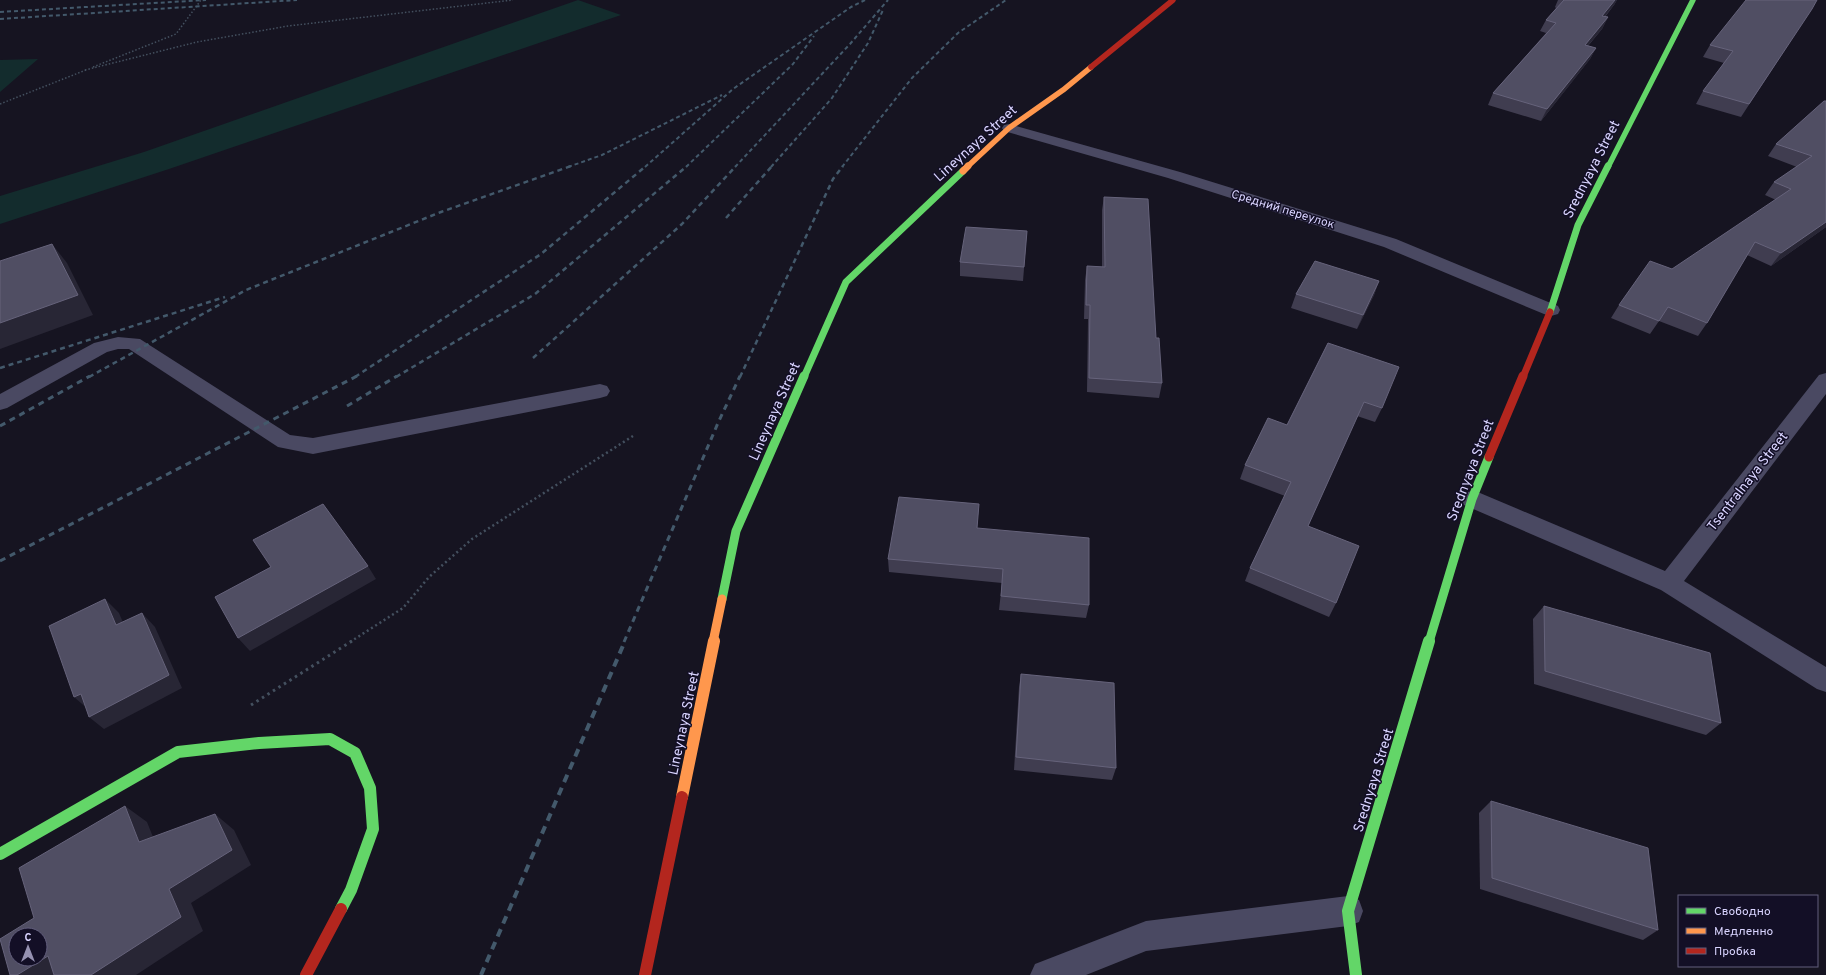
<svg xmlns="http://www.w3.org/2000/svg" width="1826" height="975" font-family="Overpass,sans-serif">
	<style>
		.green { fill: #132c2d }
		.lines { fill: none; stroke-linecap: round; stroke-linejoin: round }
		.path-far2 { stroke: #44505f; stroke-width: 1.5; stroke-dasharray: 1.5 2; stroke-linecap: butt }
		.path-far1 { stroke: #44505f; stroke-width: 2.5; stroke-dasharray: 2 3; stroke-linecap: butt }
		.path { stroke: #44505f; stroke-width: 3; stroke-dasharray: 2.5 4; stroke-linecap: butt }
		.lane { fill: #4a4962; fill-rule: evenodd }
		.street { fill: #4a4962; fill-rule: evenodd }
		.fast-far3 { stroke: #63d668; stroke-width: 5.5 }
		.fast-far2 { stroke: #63d668; stroke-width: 7 }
		.fast-far1 { stroke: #63d668; stroke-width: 9 }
		.fast { stroke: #63d668; stroke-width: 12 }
		.slow-far3 { stroke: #ff974d; stroke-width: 5.5 }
		.slow-far2 { stroke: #ff974d; stroke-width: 7 }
		.slow-far1 { stroke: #ff974d; stroke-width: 9 }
		.slow { stroke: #ff974d; stroke-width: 12 }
		.jam-far3 { stroke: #b3261e; stroke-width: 5.5 }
		.jam-far2 { stroke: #b3261e; stroke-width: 7 }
		.jam-far1 { stroke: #b3261e; stroke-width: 9 }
		.jam { stroke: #b3261e; stroke-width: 12 }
		.rail-far3 { stroke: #43596b; stroke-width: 2; stroke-dasharray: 4 3; stroke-linecap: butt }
		.rail-far2 { stroke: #43596b; stroke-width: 2.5; stroke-dasharray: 5 4; stroke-linecap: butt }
		.rail-far1 { stroke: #43596b; stroke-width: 3; stroke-dasharray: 6 5; stroke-linecap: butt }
		.rail { stroke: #43596b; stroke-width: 4; stroke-dasharray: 8 6; stroke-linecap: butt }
		.wall { fill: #403d50 }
		.shaded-wall { fill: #282635 }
		.building { fill: #504e63; stroke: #66637b; fill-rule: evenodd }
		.labels { text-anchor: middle; stroke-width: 3; stroke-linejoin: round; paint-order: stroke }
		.far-street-label { font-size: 12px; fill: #d9d4ff; stroke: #130f26 }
		.street-label { font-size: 14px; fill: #d9d4ff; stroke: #130f26 }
	</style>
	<rect width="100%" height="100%" fill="#161421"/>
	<!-- green -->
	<g class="green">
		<polygon points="578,0 621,15 169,169 0,224 0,196 144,152"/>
		<polygon points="38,59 0,92 0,60"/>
	</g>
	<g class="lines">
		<!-- path-far2 -->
		<g class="path-far2">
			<polyline points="93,67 176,34 201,0"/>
			<polyline points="85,70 197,42 288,26 513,0"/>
			<polyline points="0,104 86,70"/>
		</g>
		<!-- path-far1 -->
		<polyline class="path-far1" points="350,642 403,608 429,577 472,539 633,436"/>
		<!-- path -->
		<polyline class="path" points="251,705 352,641"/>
		<!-- lane -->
		<polygon class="lane" points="118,337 140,339 290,435 313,438 600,384 607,386 610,391 607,396 600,398 313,454 278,447 129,349 118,349 107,352 7,408 0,410 0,394 94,343"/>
		<!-- street -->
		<g class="street">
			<polygon points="1009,124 1180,172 1396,239 1558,306 1560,310 1558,314 1551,316 1544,314 1384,247 1168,178 1004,131 1002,128 1004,125"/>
			<polygon points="1826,373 1826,394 1684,581 1826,667 1826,692 1817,689 1661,590 1464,505 1461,499 1464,493 1472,491 1480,493 1665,571 1819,375"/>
			<polygon points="1348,896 1359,900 1363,911 1359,922 1348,926 1146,951 1086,975 1030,975 1035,964 1146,921"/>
		</g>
		<!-- fast-far3 -->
		<polyline class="fast-far3" points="1608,167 1693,0"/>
		<!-- fast-far2 -->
		<g class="fast-far2">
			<polyline points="1550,312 1578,225 1608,166"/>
			<polyline points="804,377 846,282 963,171"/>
		</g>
		<!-- fast-far1 -->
		<g class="fast-far1">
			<polyline points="722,599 736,531 804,376"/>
			<polyline points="1429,642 1472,499 1489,457"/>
		</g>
		<!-- fast -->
		<g class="fast">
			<polyline points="0,854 178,752 259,743 330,739 355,753 370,788 373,829 351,890 341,909"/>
			<polyline points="1356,975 1348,911 1429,641"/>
		</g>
		<!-- slow-far3 -->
		<polyline class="slow-far3" points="967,167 1009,128 1063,90 1091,67"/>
		<!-- slow-far2 -->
		<polyline class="slow-far2" points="963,171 968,166"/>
		<!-- slow-far1 -->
		<polyline class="slow-far1" points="713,642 722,599"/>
		<!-- slow -->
		<polyline class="slow" points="682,797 714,641"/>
		<!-- jam-far3 -->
		<polyline class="jam-far3" points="1091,67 1173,0"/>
		<!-- jam-far2 -->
		<polyline class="jam-far2" points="1523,377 1550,312"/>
		<!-- jam-far1 -->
		<polyline class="jam-far1" points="1489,457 1523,376"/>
		<!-- jam -->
		<g class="jam">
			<polyline points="306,975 341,909"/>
			<polyline points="645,975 682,797"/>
		</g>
		<!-- rail-far3 -->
		<g class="rail-far3">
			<polyline points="0,12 206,0"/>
			<polyline points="0,19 297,0"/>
			<polyline points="568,167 602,155 722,95"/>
			<polyline points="645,167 733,89 851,7 865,0"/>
			<polyline points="686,167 793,64 814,36"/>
			<polyline points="735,167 850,44 888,0"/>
			<polyline points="771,167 832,98 868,43 883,10"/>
			<polyline points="842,167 912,78 958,33 1006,0"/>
		</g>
		<!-- rail-far2 -->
		<g class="rail-far2">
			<polyline points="726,218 772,166"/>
			<polyline points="533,358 682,224 736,166"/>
			<polyline points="0,368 225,297"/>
			<polyline points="89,377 246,290 441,212 571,166"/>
			<polyline points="355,377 541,254 646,166"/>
			<polyline points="396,377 535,294 687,166"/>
			<polyline points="740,377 833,179 843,166"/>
		</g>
		<!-- rail-far1 -->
		<g class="rail-far1">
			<polyline points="347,406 397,376"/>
			<polyline points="0,426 90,376"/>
			<polyline points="0,561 357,376"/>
			<polyline points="624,642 718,423 740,376"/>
		</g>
		<!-- rail -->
		<polyline class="rail" points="481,975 625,641"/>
	</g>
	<!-- wall -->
	<g class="wall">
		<polygon points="1558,0 1617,0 1614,5 1605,17 1608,17 1602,29 1588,46 1596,48 1590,59 1541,121 1488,105 1493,93 1546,33 1540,31 1546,20 1556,8 1555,7"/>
		<polygon points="1817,0 1741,117 1696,104 1703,91 1724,63 1703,57 1710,45"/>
		<polygon points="1826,101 1826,227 1771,266 1747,255 1707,323 1698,336 1659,321 1650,334 1611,318 1619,305 1776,200 1765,195 1774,182 1797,167 1768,156 1776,144"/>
		<polygon points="1104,197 1156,338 1162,383 1159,398 1087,392 1088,319 1084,319 1085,280 1087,266 1102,267 1102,210"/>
		<polygon points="1027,231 1023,281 960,276 960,262"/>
		<polygon points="1379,281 1374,295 1357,329 1291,308 1296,294"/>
		<polygon points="1328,343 1382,408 1375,422 1357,416 1308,526 1336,603 1329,617 1245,581 1250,568 1285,496 1240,479 1245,465 1287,425"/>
		<polygon points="979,504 977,528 1089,605 1086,618 999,610 1002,583 889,572 888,559"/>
		<polygon points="1544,606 1721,723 1706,735 1534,684 1533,619"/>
		<polygon points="1021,674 1116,768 1112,780 1014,770 1019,687"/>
		<polygon points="1491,801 1658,930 1643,940 1480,889 1479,813"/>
	</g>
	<!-- shaded-wall -->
	<g class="shaded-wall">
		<polygon points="1615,0 1617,0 1614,5 1596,27 1602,16"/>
		<polygon points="1608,17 1602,29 1579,56 1585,45"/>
		<polygon points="1596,48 1590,59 1541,121 1547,109"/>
		<polygon points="1826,222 1826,227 1771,266 1781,253"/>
		<polygon points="52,244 67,263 93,315 0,349 0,323"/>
		<polygon points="1379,281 1374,295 1357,329 1363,315"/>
		<polygon points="368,566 376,579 250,651 238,638"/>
		<polygon points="105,599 119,613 130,639 116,625"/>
		<polygon points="142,613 155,627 182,688 104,729 89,717"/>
		<polygon points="81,694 89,710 74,697"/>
		<polygon points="125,806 147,822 161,857 139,842"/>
		<polygon points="215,814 234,830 251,865 191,903 203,931 136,975 91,975 169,889"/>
		<polygon points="48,956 65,975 17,975"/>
	</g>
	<!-- building -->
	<g class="building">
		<polygon points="1564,0 1615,0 1602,16 1608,17 1585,45 1596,48 1547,109 1493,93 1556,23 1546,20"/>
		<polygon points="1746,0 1817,0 1812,9 1749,104 1703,91 1733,51 1710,45"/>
		<polygon points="1824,101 1826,101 1826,222 1781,253 1755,242 1707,323 1668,307 1659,321 1619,305 1650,261 1672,269 1791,189 1774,182 1812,156 1776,144"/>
		<polygon points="1104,197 1148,199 1156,338 1159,338 1162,383 1089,378 1090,305 1086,305 1087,266 1105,267"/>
		<polygon points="966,227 1027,231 1024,267 960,262"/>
		<polygon points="52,244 78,295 0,323 0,261"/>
		<polygon points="1315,261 1379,281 1363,315 1296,294"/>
		<polygon points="1328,343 1399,367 1382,408 1364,402 1308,526 1359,546 1336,603 1250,568 1291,482 1245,465 1268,418 1287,425"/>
		<polygon points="899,497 979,504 977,528 1089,538 1089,605 1001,596 1003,569 888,559"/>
		<polygon points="323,504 368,566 238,638 215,597 271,567 253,540"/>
		<polygon points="105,599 116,625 142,613 169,675 89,717 81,694 74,697 49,626"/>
		<polygon points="1544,606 1710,653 1721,723 1545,671"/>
		<polygon points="1021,674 1114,683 1116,768 1016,757"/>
		<polygon points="1491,801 1648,848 1658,930 1492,878"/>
		<path d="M 125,806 L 139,842 L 215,814 L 232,850 L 169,889 L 181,917 L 91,975 L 54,975 L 48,956 L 17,975 L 10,975 L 0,939 L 34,918 L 19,868 ZM 16,935 L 40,935 L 40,959 L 16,959 Z"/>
	</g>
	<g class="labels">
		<!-- far-street labels -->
		<g class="far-street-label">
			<text transform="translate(1283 209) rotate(17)" y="4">Средний переулок</text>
		</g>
		<!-- street labels -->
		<g class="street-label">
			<text transform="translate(975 143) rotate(-42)" y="5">Lineynaya Street</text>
			<text transform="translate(1591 169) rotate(-63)" y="5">Srednyaya Street</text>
			<text transform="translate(774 411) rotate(-66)" y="5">Lineynaya Street</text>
			<text transform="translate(1470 470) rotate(-69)" y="5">Srednyaya Street</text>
			<text transform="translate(1747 481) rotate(-52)" y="5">Tsentralnaya Street</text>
			<text transform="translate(683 723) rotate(-78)" y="5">Lineynaya Street</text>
			<text transform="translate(1373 780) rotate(-73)" y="5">Srednyaya Street</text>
		</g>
	</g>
	<!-- legend -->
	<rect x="1678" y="895" width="140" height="72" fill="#130f26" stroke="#625e7d"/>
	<rect x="1686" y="908" width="20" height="6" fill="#63d668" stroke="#625e7d"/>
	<text x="1714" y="915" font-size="12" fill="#d9d4ff">Свободно</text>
	<rect x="1686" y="928" width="20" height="6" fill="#ff974d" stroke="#625e7d"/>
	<text x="1714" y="935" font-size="12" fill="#d9d4ff">Медленно</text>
	<rect x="1686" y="948" width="20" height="6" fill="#b3261e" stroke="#625e7d"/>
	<text x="1714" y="955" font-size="12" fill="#d9d4ff">Пробка</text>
	<!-- north arrow -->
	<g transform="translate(28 947)"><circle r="19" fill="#130f26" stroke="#625e7d"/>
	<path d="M0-3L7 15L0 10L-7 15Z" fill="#9591b1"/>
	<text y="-6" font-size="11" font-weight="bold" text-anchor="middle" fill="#d9d4ff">С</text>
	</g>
</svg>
